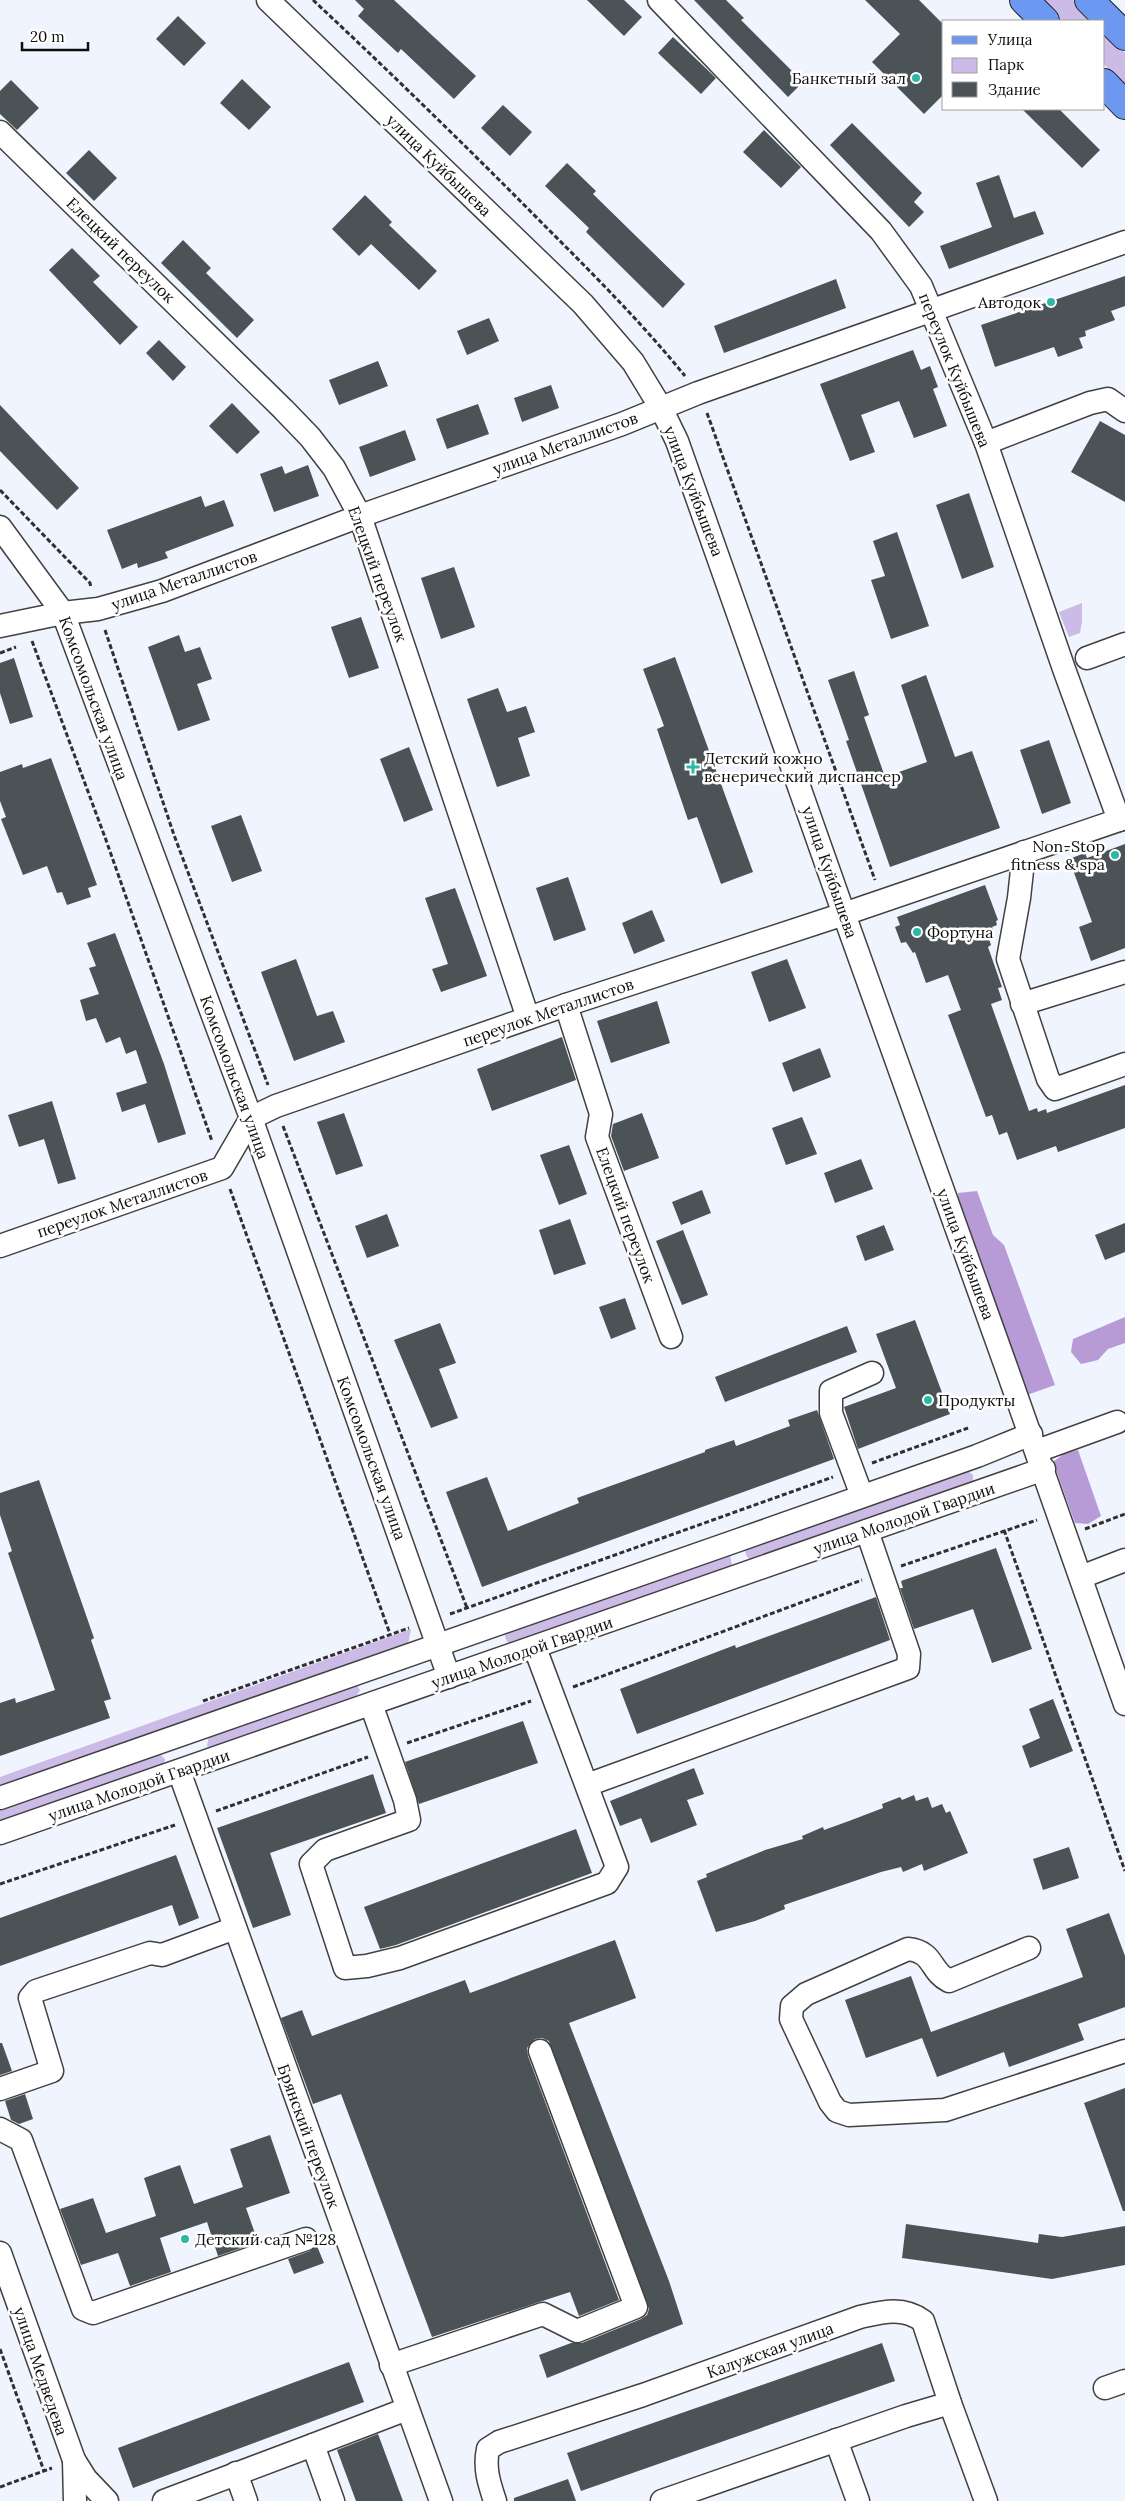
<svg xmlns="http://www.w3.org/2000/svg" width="1125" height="2501" font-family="Lora,serif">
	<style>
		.green { fill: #cdbbe7 }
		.forest { fill: #b79bd7 }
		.building { fill: #4b5356 }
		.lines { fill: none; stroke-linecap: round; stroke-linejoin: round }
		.minor-casing { stroke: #414141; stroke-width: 25 }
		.major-casing { stroke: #1f1f1f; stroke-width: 30 }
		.path { stroke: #303030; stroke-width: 3; stroke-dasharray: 5 2.5; stroke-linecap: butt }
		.minor { stroke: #fff; stroke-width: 22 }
		.major { stroke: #6d98f1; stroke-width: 28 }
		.poi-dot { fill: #2db7a5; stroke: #fff; stroke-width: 2 }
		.labels { text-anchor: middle; stroke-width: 5; stroke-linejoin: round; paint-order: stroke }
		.poi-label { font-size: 16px; fill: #0e0e0e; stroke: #fff; text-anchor: start }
		.street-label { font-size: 16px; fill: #0e0e0e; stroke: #fff }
	</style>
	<rect width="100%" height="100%" fill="#f0f4fe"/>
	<!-- green -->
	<g class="green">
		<polygon points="1041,0 1073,0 1094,21 1062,21"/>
		<polygon points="1104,31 1125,53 1125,87 1104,64"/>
		<polygon points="1082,603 1082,622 1080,633 1069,637 1059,612"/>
		<path d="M 965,1468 L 973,1475 L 973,1481 L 970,1486 L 753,1561 C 747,1558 745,1555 745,1547 Z"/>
		<path d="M 730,1555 L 732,1565 L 729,1570 L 512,1646 C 507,1642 504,1639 505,1632 Z"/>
		<polygon points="411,1629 408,1645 0,1793 0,1777"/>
		<polygon points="355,1683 360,1690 354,1700 213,1750 207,1746 209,1734"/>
		<polygon points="151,1752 160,1754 165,1759 164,1765 0,1825 0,1805"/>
	</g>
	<!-- forest -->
	<g class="forest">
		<polygon points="977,1191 993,1235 1004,1245 1055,1385 1027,1395 959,1210 958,1193"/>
		<polygon points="1125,1317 1125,1343 1108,1349 1098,1360 1081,1364 1071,1352 1073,1339"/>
		<polygon points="1078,1450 1101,1516 1088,1524 1075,1523 1053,1462 1065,1453"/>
	</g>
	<!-- building -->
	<g class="building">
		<polygon points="355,0 394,0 476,76 454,99 401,49 398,53 358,16 364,9"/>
		<polygon points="587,0 624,0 642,17 624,36"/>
		<polygon points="694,0 726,0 744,18 741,20 803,82 788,97"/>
		<polygon points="865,0 919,0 944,25 944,94 924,114 872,62 900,34"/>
		<polygon points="178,16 206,43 184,66 156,39"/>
		<polygon points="673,37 716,78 701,94 658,53"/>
		<polygon points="242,79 271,107 249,130 220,103"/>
		<polygon points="11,80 39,108 17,130 0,114 0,91"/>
		<polygon points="503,105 532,132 510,156 481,128"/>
		<polygon points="1022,109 1059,109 1100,150 1082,168"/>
		<polygon points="852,123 922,193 914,202 924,212 909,227 830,145"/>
		<polygon points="764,130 801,167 781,188 743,152"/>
		<polygon points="89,150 117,178 94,201 66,173"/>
		<polygon points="567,163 596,191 593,194 685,284 663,308 586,232 589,228 545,186"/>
		<polygon points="999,175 1014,218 1035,211 1044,234 949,269 940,246 992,227 976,183"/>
		<polygon points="365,195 392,222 389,225 437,271 419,290 371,244 359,256 332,229"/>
		<polygon points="183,240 211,268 206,273 254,320 237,338 161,263"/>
		<polygon points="72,248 100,276 93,282 138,327 120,345 49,270"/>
		<polygon points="1125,276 1125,306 1111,311 1115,320 1085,331 1086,336 1079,338 1083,348 1058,357 1054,347 995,367 981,325"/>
		<polygon points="836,279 846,308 724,353 714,326"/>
		<polygon points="489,318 499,341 467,355 457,331"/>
		<polygon points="159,340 186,367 173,381 146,353"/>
		<polygon points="913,350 921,370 930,366 938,387 933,389 947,426 914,438 899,401 861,415 875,452 850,461 820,384"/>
		<polygon points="378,361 388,386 339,405 329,380"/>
		<polygon points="551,385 559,408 522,422 514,398"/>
		<polygon points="232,403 260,432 237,454 209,426"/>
		<polygon points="478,404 489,434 447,449 436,419"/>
		<polygon points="0,405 79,488 57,510 0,451"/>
		<polygon points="1100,421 1125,435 1125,502 1071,472"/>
		<polygon points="405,430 416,460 370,477 359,447"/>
		<polygon points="308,465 319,496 274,512 260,474 282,466 285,474"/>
		<polygon points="969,493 994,567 962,579 936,505"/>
		<polygon points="201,496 205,507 224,500 234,526 165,552 168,558 138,568 137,563 122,569 107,530"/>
		<polygon points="897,532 929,626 891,639 871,580 885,576 873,541"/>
		<polygon points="454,567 475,627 441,639 421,578"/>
		<polygon points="361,617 379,668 349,678 331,627"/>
		<polygon points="179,635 185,652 200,647 212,679 197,684 210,720 178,731 148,647"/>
		<polygon points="675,657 753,872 721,884 697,817 688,820 657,729 664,726 643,669"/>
		<polygon points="14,658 33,717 10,724 0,693 0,663"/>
		<polygon points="854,671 869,715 864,717 885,777 927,762 901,685 926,675 955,757 972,751 1000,828 890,867 846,741 849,740 828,680"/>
		<polygon points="498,688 507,712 526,706 535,732 518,738 530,776 497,787 467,699"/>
		<polygon points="1049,740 1071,803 1042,814 1020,750"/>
		<polygon points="409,747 433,810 404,822 380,759"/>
		<polygon points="51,758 97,885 88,888 91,897 67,905 62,892 57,893 47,866 23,875 1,819 6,817 0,801 0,772 22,764 23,768"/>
		<polygon points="241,815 262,871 232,882 211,826"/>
		<polygon points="1125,844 1125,948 1091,961 1079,927 1092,922 1069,859 1085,853 1087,858"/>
		<polygon points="568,877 586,930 554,941 536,888"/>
		<polygon points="985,885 998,920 996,921 997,925 992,927 994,931 987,933 991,945 988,947 1002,987 998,988 1002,1000 991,1004 1029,1111 1037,1108 1038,1112 1046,1109 1047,1113 1125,1085 1125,1128 1058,1152 1056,1146 1017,1160 1007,1132 999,1135 992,1115 986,1117 948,1015 961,1010 948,975 926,983 915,952 913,953 906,942 901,943 895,927 900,925 897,917"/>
		<polygon points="455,888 487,976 441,992 432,969 448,964 425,898"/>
		<polygon points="652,910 665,941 634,954 622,923"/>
		<polygon points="115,933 164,1064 186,1134 158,1143 145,1104 122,1112 116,1093 147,1083 136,1050 126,1054 120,1037 106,1043 96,1018 86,1021 80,1000 99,994 89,968 96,966 87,943"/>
		<polygon points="296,959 317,1016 333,1011 345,1042 294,1061 261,972"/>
		<polygon points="787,959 806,1008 769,1022 751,972"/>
		<polygon points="657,1001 670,1043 611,1063 597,1021"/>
		<polygon points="562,1037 576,1080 492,1111 477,1069"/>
		<polygon points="820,1048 831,1077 793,1092 782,1063"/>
		<polygon points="52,1101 76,1179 58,1184 44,1139 19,1147 8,1115"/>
		<polygon points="344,1113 363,1166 336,1175 317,1122"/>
		<polygon points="642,1113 659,1158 624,1171 611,1136 613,1124"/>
		<polygon points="802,1117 817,1154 786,1165 772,1128"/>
		<polygon points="569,1145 587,1194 559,1205 540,1155"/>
		<polygon points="861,1159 873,1189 835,1203 824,1173"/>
		<polygon points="702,1190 711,1213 681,1225 672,1202"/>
		<polygon points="387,1214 399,1246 367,1258 355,1226"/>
		<polygon points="570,1219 586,1264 554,1275 539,1230"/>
		<polygon points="1125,1223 1125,1252 1105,1260 1095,1235"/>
		<polygon points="884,1225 894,1250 865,1261 856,1236"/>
		<polygon points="683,1230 708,1295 682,1305 656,1241"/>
		<polygon points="625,1298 636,1329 611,1339 599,1307"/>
		<polygon points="915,1320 950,1414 858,1449 844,1407 896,1388 876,1334"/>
		<polygon points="440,1323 456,1363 439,1369 458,1418 431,1428 394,1340"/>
		<polygon points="847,1326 857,1352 725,1402 715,1377"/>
		<polygon points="817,1410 834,1459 482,1587 446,1492 487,1477 508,1531 579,1503 577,1498 705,1452 705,1450 734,1440 736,1446 790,1426 788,1420"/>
		<polygon points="39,1480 94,1638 91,1640 111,1699 104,1701 110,1718 0,1756 0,1703 15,1698 16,1703 55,1690 8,1553 12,1551 0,1515 0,1493"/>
		<polygon points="996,1548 1032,1649 992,1663 973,1609 914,1629 900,1588 903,1588 901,1581"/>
		<polygon points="876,1597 890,1640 637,1734 620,1689 735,1645 736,1648"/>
		<polygon points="1053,1699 1073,1751 1030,1768 1022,1746 1040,1738 1029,1709"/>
		<polygon points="523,1721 538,1763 419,1804 405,1762"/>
		<polygon points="694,1768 704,1794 687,1800 697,1825 651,1843 641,1818 620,1826 610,1801"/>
		<polygon points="373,1774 386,1813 270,1853 291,1915 253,1928 217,1828"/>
		<polygon points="914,1795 916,1801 928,1797 932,1808 942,1804 946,1813 950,1811 968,1853 924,1871 922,1864 903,1872 901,1867 881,1872 784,1905 785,1909 755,1921 716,1932 697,1881 707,1877 706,1874 765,1850 803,1839 802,1836 823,1827 824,1830 849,1821 883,1808 882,1804 900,1797 902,1800"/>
		<polygon points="576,1829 592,1873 396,1945 380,1949 364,1907"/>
		<polygon points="1069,1847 1079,1878 1043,1890 1033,1859"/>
		<polygon points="176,1855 199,1918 179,1926 172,1905 0,1966 0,1918"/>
		<polygon points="1109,1913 1125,1956 1125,2007 1078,2024 1084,2040 1009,2067 1004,2052 937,2077 922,2038 866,2058 845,2000 911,1976 931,2032 1083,1977 1066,1929"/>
		<polygon points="615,1940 636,1998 569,2023 669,2281 683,2324 547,2378 539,2355 571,2343 582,2343 641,2319 647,2315 649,2309 549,2041 542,2038 535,2039 527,2048 528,2056 619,2300 579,2316 570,2292 432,2337 341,2094 313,2104 281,2018 302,2010 312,2036 465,1980 470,1993"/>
		<polygon points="0,2043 2,2043 12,2071 0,2075"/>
		<polygon points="1125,2088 1125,2211 1123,2211 1084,2103"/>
		<polygon points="25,2094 33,2119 19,2124 11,2120 5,2101"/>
		<polygon points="270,2135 290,2193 246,2208 258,2242 218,2256 207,2222 160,2238 171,2272 130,2286 118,2253 81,2265 60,2209 93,2198 106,2233 156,2216 144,2178 180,2165 194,2204 243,2187 230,2149"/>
		<polygon points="906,2224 1038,2243 1039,2234 1062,2237 1125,2226 1125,2265 1052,2279 902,2258"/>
		<polygon points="317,2246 324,2263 294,2274 288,2259 310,2251"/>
		<polygon points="882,2343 895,2381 581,2491 567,2453"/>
		<polygon points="349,2362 364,2402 133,2488 118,2448"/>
		<polygon points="378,2434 403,2501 356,2501 337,2450"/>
		<polygon points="568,2479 576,2501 514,2501 514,2498"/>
	</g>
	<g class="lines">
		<defs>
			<g id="minor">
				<path d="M 268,0 L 583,304 L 633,362 L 661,408 L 677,441 C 734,599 789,758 845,917 C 938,1179 1034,1441 1125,1704"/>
				<polyline points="659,0 881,231 921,286 986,443 1064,669 1119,820"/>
				<polyline points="0,132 283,409 310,437 334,468 360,516 528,1018"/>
				<polyline points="986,443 1090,403 1108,399 1125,411"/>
				<polyline points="0,527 63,613 251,1118 449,1677"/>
				<polyline points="0,626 63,613 98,609 162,591 360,516 622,424 698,393 1125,242"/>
				<polyline points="1087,658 1125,644"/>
				<polyline points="1024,852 1019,898 1008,959 1048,1079 1055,1089 1125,1064"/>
				<polyline points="1022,1004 1125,972"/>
				<polyline points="566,1005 601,1114 597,1137 671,1337"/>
				<polyline points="0,1246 222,1168 251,1118 276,1106 566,1005 844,914 1125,818"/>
				<polyline points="1037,1451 1117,1422"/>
				<polyline points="862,1496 831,1413 831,1391 872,1373"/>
				<polyline points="1081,1577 1125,1560"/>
				<polyline points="371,1704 405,1800 409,1820 325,1850 311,1864 345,1968 367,1966 400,1958 607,1883 617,1867 535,1648"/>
				<polyline points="179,1771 441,2501"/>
				<polyline points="587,1785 908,1668 909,1654 867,1531"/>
				<polyline points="0,1798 733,1542 977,1456 1031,1434"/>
				<polyline points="0,1833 1044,1469"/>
				<path d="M 1029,1948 L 949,1981 C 929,1971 935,1952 908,1949 L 806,1994 L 792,2006 L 791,2019 L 830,2102 L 837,2111 L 849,2115 L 945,2110 L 1125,2051"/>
				<polyline points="0,2089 52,2071 30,1998 36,1991 150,1953 162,1955 235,1928"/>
				<polyline points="0,2129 21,2140 83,2309 93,2313 306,2239"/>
				<polyline points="0,2253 74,2460 86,2479 107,2501"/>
				<polyline points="391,2365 543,2314 577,2331 636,2307 540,2051"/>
				<polyline points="1105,2388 1125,2381"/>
				<polyline points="836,2440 858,2501"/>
				<polyline points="313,2445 407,2409"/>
				<polyline points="74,2460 75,2501"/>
				<polyline points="236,2473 246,2501"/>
				<polyline points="164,2501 313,2445 333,2501"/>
				<path d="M 495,2501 C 489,2483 484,2468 488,2449 L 499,2442 L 643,2395 L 860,2317 C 882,2312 903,2306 923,2321 L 950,2403 L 986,2501"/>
				<polyline points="662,2501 906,2416 950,2403"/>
			</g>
			<g id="major">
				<polyline points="1024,0 1045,21"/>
				<polyline points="1089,0 1125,36"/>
				<polyline points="1104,83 1125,105"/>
			</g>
		</defs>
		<!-- minor casing -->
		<use href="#minor" class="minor-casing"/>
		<!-- major casing -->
		<use href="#major" class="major-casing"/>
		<!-- path -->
		<g class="path">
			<path d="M 313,0 C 391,73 468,148 543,224 C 592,273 641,322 685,376"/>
			<polyline points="707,413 875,880"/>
			<polyline points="0,490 90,583 91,588"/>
			<polyline points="105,630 174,835 268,1085"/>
			<polyline points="32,641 106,840 212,1141"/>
			<polyline points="0,653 16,647"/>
			<polyline points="283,1126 467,1608"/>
			<polyline points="230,1189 390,1634"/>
			<polyline points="872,1463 968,1428"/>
			<polyline points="1085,1529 1125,1514"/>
			<polyline points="1004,1530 1125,1871"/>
			<polyline points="901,1566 1037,1520"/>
			<polyline points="450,1614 833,1477"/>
			<polyline points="573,1687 862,1580"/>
			<polyline points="203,1701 409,1628"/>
			<polyline points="407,1743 531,1701"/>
			<polyline points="216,1811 368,1757"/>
			<polyline points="0,1884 175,1825"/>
			<polyline points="0,2349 44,2471"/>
			<polyline points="0,2487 52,2468"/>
		</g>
		<!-- minor -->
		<use href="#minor" class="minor"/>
		<!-- major -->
		<use href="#major" class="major"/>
	</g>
	<!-- markers -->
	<g class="poi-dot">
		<circle cx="916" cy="78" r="5"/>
		<circle cx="1051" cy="302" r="5"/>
		<path d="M690.5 759.5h5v5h5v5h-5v5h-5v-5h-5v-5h5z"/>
		<circle cx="1115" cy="855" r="5"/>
		<circle cx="917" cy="932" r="5"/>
		<circle cx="928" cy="1400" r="5"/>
		<circle cx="185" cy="2239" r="5"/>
	</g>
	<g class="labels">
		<!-- poi labels -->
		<g class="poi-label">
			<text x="906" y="84" text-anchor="end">Банкетный зал</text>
			<text x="1041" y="308" text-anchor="end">Автодок</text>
			<text x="704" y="764">Детский кожно<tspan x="704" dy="18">венерический диспансер</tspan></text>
			<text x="1105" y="852" text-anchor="end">Non-Stop<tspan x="1105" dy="18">fitness &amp; spa</tspan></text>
			<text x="927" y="938">Фортуна</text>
			<text x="938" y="1406">Продукты</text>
			<text x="195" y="2245">Детский сад №128</text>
		</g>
		<!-- street labels -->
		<g class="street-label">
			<text transform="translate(439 165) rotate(44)" y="6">улица Куйбышева</text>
			<text transform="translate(121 250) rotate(44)" y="6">Елецкий переулок</text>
			<text transform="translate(955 370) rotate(68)" y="6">переулок Куйбышева</text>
			<text transform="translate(565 443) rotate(-20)" y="6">улица Металлистов</text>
			<text transform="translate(694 491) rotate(69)" y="6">улица Куйбышева</text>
			<text transform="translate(378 574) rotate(70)" y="6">Елецкий переулок</text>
			<text transform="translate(184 580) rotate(-19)" y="6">улица Металлистов</text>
			<text transform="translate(94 698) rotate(70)" y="6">Комсомольская улица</text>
			<text transform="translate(830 872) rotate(71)" y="6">улица Куйбышева</text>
			<text transform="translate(548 1012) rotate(-19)" y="6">переулок Металлистов</text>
			<text transform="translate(235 1077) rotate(70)" y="6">Комсомольская улица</text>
			<text transform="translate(122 1203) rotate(-19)" y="6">переулок Металлистов</text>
			<text transform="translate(626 1215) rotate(70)" y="6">Елецкий переулок</text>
			<text transform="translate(966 1254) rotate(70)" y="6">улица Куйбышева</text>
			<text transform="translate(372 1458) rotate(70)" y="6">Комсомольская улица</text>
			<text transform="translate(904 1518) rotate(-19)" y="6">улица Молодой Гвардии</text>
			<text transform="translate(522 1652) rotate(-19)" y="6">улица Молодой Гвардии</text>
			<text transform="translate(139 1785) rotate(-19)" y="6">улица Молодой Гвардии</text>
			<text transform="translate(309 2136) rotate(70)" y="6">Брянский переулок</text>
			<text transform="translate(770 2350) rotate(-20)" y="6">Калужская улица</text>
			<text transform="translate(41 2371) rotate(71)" y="6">улица Медведева</text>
		</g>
	</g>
	<!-- legend -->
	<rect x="942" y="20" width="162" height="90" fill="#ffffff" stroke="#9f9f9f"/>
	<rect x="952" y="36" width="25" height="8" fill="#6d98f1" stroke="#9f9f9f"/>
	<text x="988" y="45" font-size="15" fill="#0e0e0e">Улица</text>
	<rect x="952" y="58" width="25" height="15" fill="#cdbbe7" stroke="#9f9f9f"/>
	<text x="988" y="70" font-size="15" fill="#0e0e0e">Парк</text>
	<rect x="952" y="82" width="25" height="15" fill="#4b5356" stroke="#9f9f9f"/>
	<text x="988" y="95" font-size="15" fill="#0e0e0e">Здание</text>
	<!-- scale -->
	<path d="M22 42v8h66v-8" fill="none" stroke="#0e0e0e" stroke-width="2.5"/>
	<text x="30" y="42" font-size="15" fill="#0e0e0e" stroke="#ffffff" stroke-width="4" paint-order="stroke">20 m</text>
</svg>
